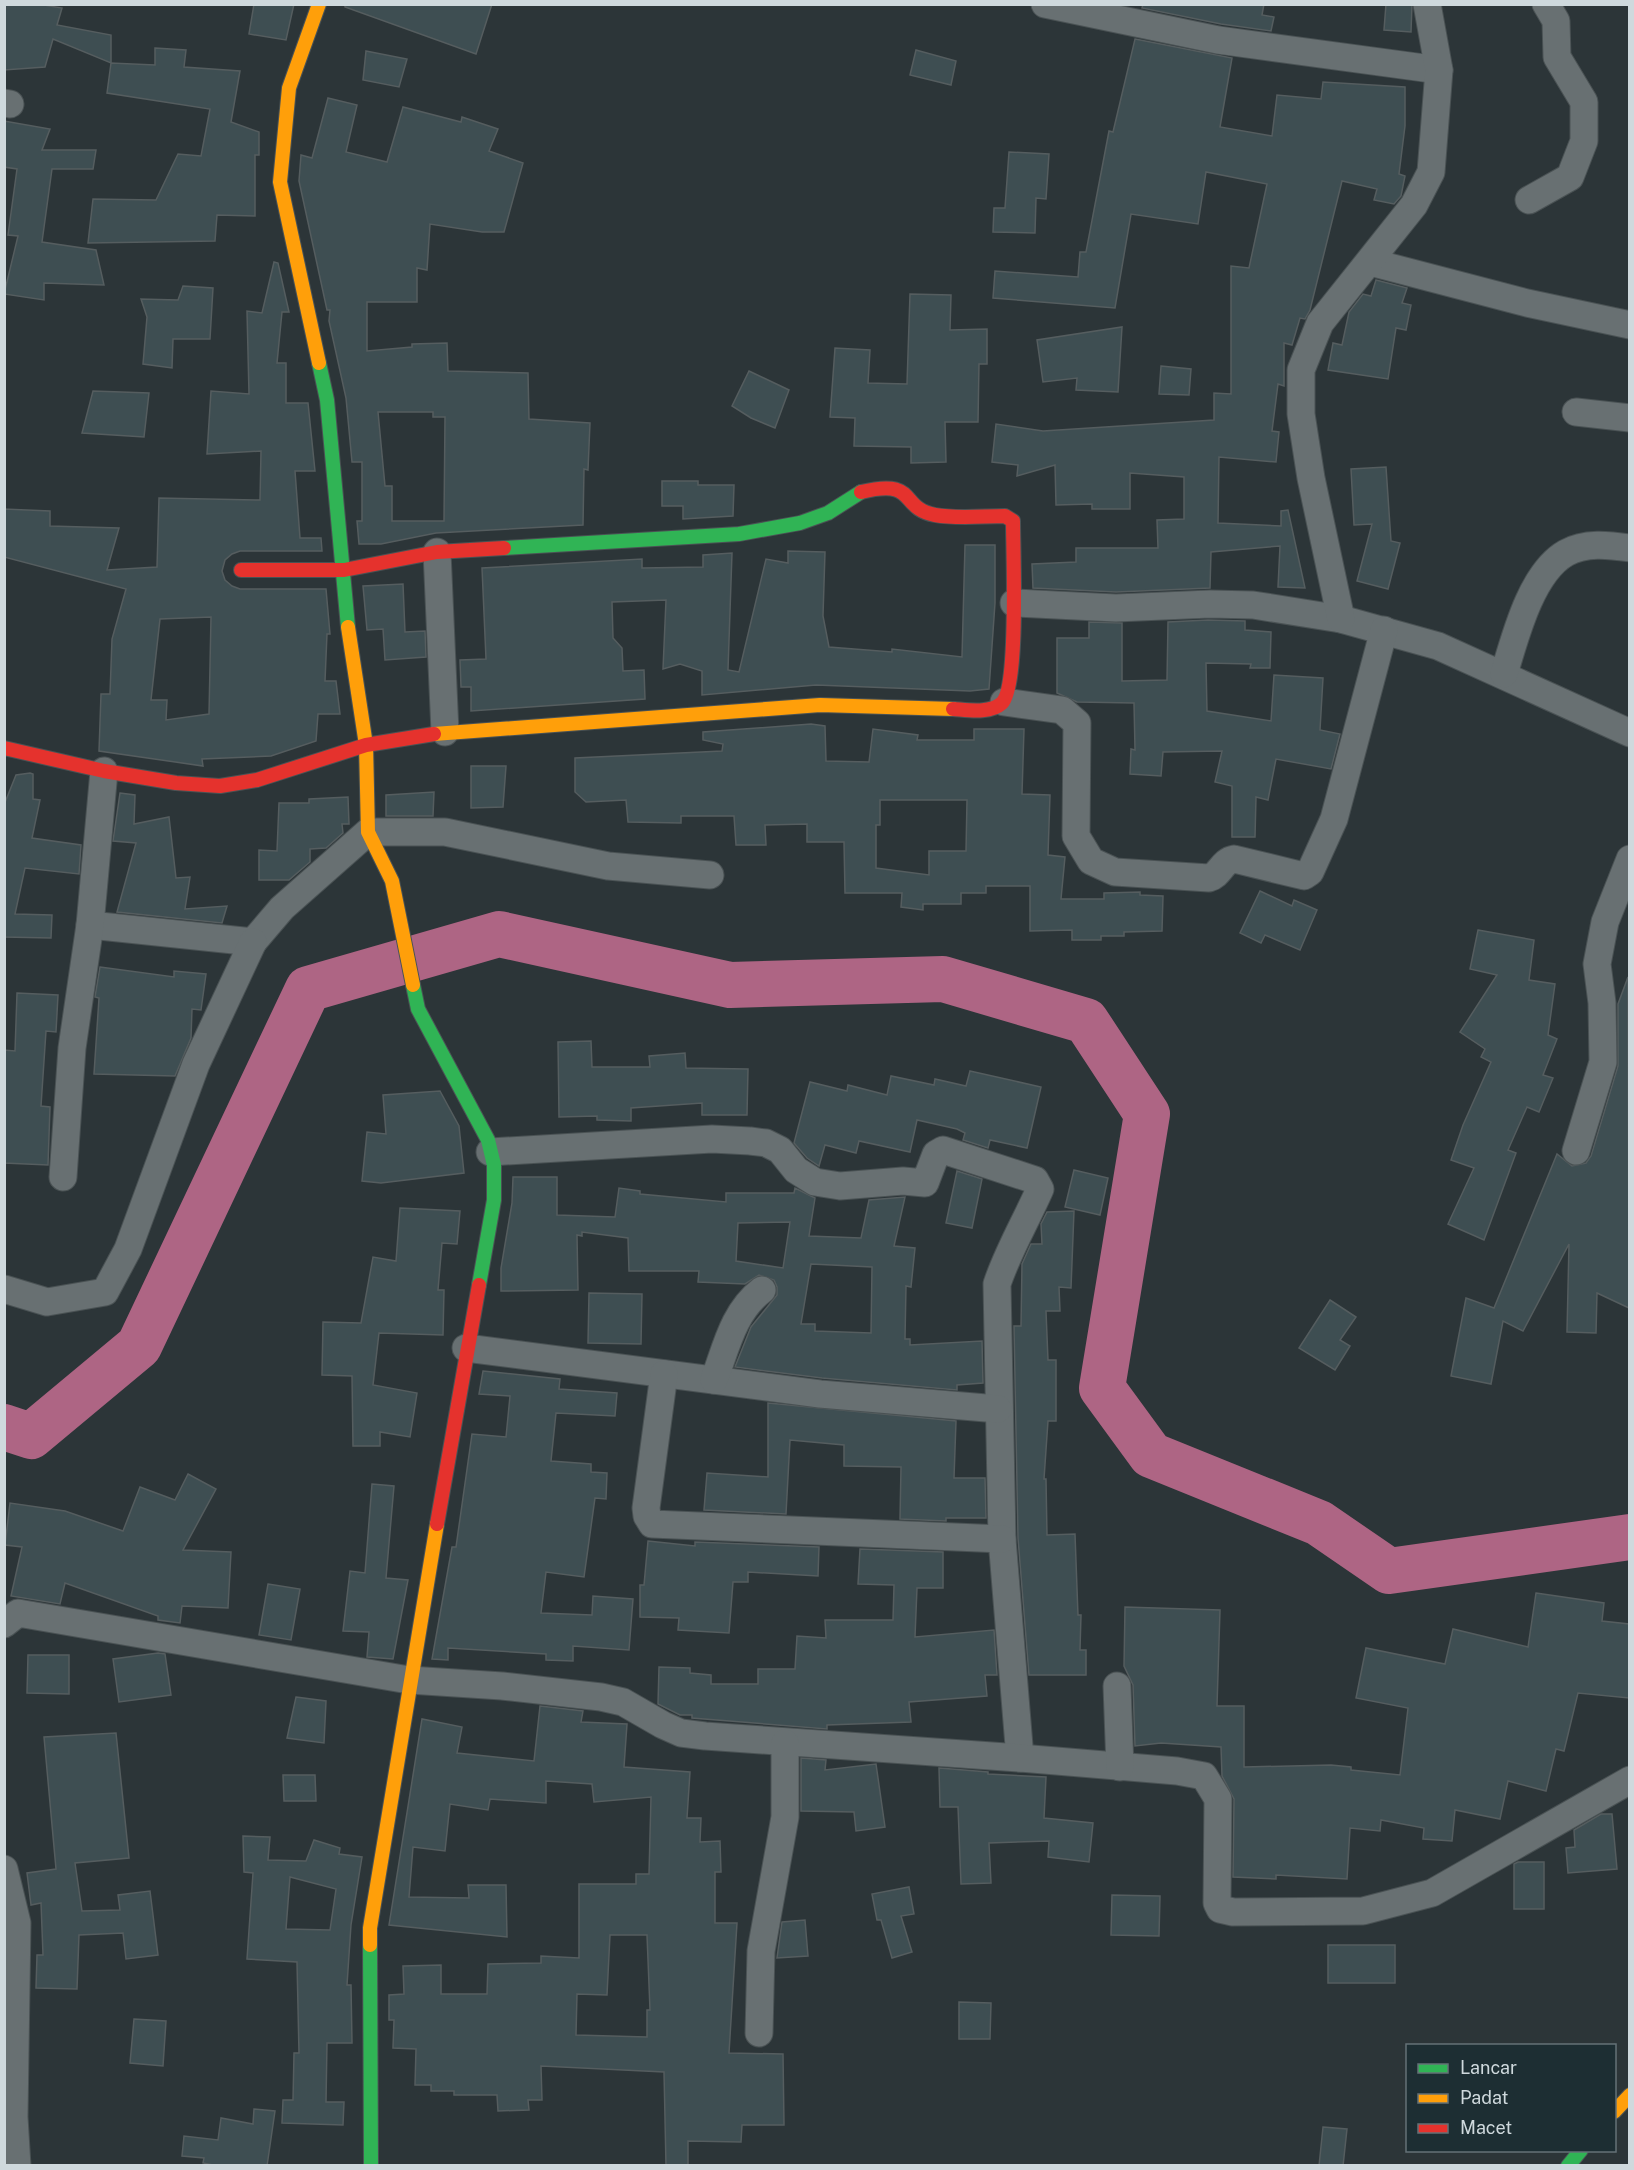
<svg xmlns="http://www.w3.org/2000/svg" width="1634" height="2170" font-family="'Public Sans',sans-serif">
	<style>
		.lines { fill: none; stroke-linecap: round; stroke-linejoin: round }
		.river { stroke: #ae6584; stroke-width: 46 }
		.building { fill: #3e4e52; stroke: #555d5f; stroke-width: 1.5; fill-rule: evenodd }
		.street-casing { stroke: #4a5254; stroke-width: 29 }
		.fast-casing { stroke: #4a5254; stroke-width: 16 }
		.slow-casing { stroke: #4a5254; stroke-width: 16 }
		.jam-casing { stroke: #4a5254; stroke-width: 16 }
		.street { stroke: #687072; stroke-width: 27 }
		.fast { stroke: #30b455; stroke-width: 14 }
		.slow { stroke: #ff9f0a; stroke-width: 14 }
		.jam { stroke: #e5322d; stroke-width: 14 }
	</style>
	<rect width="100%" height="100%" fill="#2c3538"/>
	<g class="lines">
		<!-- river -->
		<polyline class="river" points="4,1427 31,1436 139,1346 308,989 499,934 730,985 943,979 1086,1021 1147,1114 1102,1388 1151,1455 1319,1523 1389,1571 1630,1537"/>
	</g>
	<!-- building -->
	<g class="building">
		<polygon points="4,4 38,4 62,8 57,25 111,35 111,63 53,39 45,67 4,70"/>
		<polygon points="254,4 294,4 286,40 249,34"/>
		<polygon points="345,4 492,4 476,54 345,7"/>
		<polygon points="1143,4 1264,4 1262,15 1274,17 1271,31 1221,24 1142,8"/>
		<polygon points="1386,4 1412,4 1411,32 1384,30"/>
		<polygon points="1135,39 1232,58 1220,127 1272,136 1277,95 1321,99 1323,82 1405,87 1405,126 1399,174 1405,176 1401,196 1394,204 1374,200 1377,189 1342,181 1310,310 1305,319 1300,318 1292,345 1284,343 1284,386 1278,384 1272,431 1279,432 1276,462 1219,457 1218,523 1281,526 1281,511 1288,510 1305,588 1278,587 1280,546 1211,552 1210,588 1116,592 1033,588 1032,564 1076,562 1076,548 1158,548 1157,520 1184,519 1184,477 1130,473 1130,509 1092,509 1092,504 1056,505 1055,465 1017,476 1018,465 992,462 996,424 1043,431 1214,420 1214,393 1231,394 1231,266 1249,268 1267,184 1206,172 1198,224 1131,214 1115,308 993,298 995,271 1078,277 1080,252 1086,252 1109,131 1113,132"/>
		<polygon points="155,48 186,50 184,67 240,71 231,122 259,132 259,155 255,155 255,216 217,215 215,241 88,243 93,199 156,200 178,154 201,156 210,109 107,93 111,63 155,65"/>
		<polygon points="916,50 956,61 951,85 910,75"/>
		<polygon points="366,51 407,59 399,87 363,80"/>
		<path d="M 328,98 L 357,105 L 346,152 L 387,162 L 403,107 L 461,122 L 462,117 L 498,129 L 489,151 L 523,163 L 504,232 L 482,232 L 430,224 L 427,270 L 417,268 L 417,302 L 367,302 L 367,351 L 412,347 L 412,344 L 447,343 L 448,371 L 528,373 L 529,419 L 590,423 L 588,470 L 584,469 L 583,525 L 436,533 L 381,544 L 359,544 L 357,521 L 362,521 L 362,462 L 352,462 L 346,398 L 329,321 L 330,310 L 327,310 L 299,181 L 301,155 L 312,158 ZM 378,412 L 433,412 L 433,417 L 445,417 L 444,521 L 392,521 L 392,486 L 385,486 Z"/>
		<polygon points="4,121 50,129 42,150 96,150 93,169 52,169 42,242 96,250 104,285 44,283 44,300 4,294 18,236 8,235 17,169 4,167"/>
		<polygon points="1009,152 1049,154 1046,199 1036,198 1035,233 993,232 994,208 1005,208"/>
		<path d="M 274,262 L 278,263 L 289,312 L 282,312 L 277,363 L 286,363 L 286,403 L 308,403 L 315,471 L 295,471 L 300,538 L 321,538 L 322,551 L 240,551 L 232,554 L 225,560 L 222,571 L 225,580 L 232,586 L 240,589 L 326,589 L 330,634 L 327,634 L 325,681 L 336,681 L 340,714 L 318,714 L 316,741 L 271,756 L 202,759 L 203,766 L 99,751 L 101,694 L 110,694 L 112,639 L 126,589 L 4,557 L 4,509 L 50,511 L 50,526 L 119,528 L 107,570 L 157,567 L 159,498 L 260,500 L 261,451 L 207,454 L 211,391 L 249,394 L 247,311 L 262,313 ZM 211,617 L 209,714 L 166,720 L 167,700 L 151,700 L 160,619 Z"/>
		<polygon points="1376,280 1407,288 1402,303 1411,305 1406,330 1396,328 1388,379 1328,370 1333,343 1342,345 1349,312 1363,294 1371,296"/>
		<polygon points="183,286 213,288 210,339 173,339 172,368 143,364 147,317 141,299 178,300"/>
		<polygon points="910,294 951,295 950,330 987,329 987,364 979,364 978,422 945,422 946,462 911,463 911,447 854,446 855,418 830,417 835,348 870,350 868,383 907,384"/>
		<polygon points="1122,327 1118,392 1076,390 1077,378 1043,382 1037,340"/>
		<polygon points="1161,366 1191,369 1189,395 1159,394"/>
		<polygon points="749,371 789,390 775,428 751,418 732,406"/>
		<polygon points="93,391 149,393 144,437 82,433"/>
		<polygon points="1386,467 1391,541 1400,543 1388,589 1357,581 1372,524 1354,525 1351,469"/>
		<polygon points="662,481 698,481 698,485 734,485 733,516 683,519 683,506 662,506"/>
		<polygon points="965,545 995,545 995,603 989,689 970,691 816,685 702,695 702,671 680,664 663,669 666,600 612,602 613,638 622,648 623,671 644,670 645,699 471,711 471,687 461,687 460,660 486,659 482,568 642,559 642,568 703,567 703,555 732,553 728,670 739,672 766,559 788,563 788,551 825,552 823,616 829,647 892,652 892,649 962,657"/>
		<polygon points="403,584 405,632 425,631 426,657 385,660 383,629 367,630 363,586"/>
		<polygon points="1208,620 1245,621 1245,630 1271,632 1270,668 1250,668 1251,664 1206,663 1207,711 1271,721 1274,675 1323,678 1320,730 1340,734 1331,769 1276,759 1268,800 1256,797 1255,837 1232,837 1232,786 1215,782 1222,751 1163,752 1161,776 1130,774 1131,749 1135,750 1134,703 1077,702 1057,693 1057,638 1089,638 1089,622 1122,623 1122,681 1167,680 1168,622"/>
		<path d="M 811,724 L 825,726 L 826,761 L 869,762 L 873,729 L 918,735 L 917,740 L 974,740 L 974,729 L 1024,729 L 1022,794 L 1050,795 L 1048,855 L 1065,857 L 1061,899 L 1104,899 L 1104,893 L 1140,892 L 1140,895 L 1163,896 L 1162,931 L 1124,932 L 1124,936 L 1101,936 L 1101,940 L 1072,940 L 1072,930 L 1030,931 L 1030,886 L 986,886 L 986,893 L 961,893 L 961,904 L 923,904 L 923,910 L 901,907 L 902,893 L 845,893 L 844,842 L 807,842 L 807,824 L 765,825 L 766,845 L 736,845 L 734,816 L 681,816 L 681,823 L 628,822 L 626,800 L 586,802 L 575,792 L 575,758 L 722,751 L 723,744 L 703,740 L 703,732 ZM 880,800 L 967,800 L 966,851 L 929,851 L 929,875 L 876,868 L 876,825 L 880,825 Z"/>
		<polygon points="471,766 506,766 503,807 471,808"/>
		<polygon points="30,773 33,774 33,799 40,800 32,838 81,845 79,874 25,868 15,914 52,915 51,938 4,937 4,805 16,775"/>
		<polygon points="434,792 433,816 386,816 386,795"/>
		<polygon points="120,793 135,795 134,824 169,817 176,878 190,877 185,909 227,906 222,923 117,912 136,843 113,841"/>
		<polygon points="348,797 349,824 342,824 343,833 326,848 310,849 310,862 289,880 259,880 259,850 277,851 279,803 309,803 309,799"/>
		<polygon points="1260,891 1292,906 1294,900 1317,910 1300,950 1265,935 1261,943 1240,933"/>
		<polygon points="1478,930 1534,940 1529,980 1555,984 1548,1035 1557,1039 1543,1075 1553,1078 1539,1112 1527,1107 1508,1150 1516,1153 1484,1240 1448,1224 1474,1168 1451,1160 1463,1125 1491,1062 1481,1057 1485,1049 1460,1032 1497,975 1470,969"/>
		<polygon points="100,967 174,977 174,971 206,974 201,1010 192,1009 191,1038 175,1076 94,1074 99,998 95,997"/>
		<polygon points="1628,977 1629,1308 1597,1293 1596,1333 1567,1332 1569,1244 1523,1331 1503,1321 1491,1384 1451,1376 1466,1298 1494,1308 1557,1154 1572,1166 1586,1163 1591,1156 1618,1066 1618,1004"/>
		<polygon points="17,993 58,995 56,1032 46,1031 41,1106 50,1107 48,1165 4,1163 4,1050 15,1051"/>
		<polygon points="591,1041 592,1067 650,1067 649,1056 685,1053 686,1068 748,1069 747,1115 702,1115 702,1103 631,1108 631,1121 597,1120 597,1116 559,1117 558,1042"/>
		<polygon points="970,1071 1041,1087 1027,1148 990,1140 988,1148 963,1140 965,1133 957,1129 917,1120 910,1152 859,1141 856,1153 825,1145 819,1166 807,1158 794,1143 810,1082 847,1091 848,1085 887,1095 891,1076 934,1085 935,1079 966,1086"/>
		<polygon points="440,1091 459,1126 464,1173 381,1183 362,1181 367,1132 386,1134 383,1095"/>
		<polygon points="1074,1170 1108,1178 1100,1215 1065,1207"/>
		<polygon points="957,1171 982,1179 972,1228 946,1223"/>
		<path d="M 513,1177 L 557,1177 L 557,1215 L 615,1217 L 619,1188 L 640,1191 L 640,1194 L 726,1202 L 726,1193 L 794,1193 L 795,1188 L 815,1198 L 809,1236 L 861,1238 L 869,1200 L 905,1197 L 894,1246 L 915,1248 L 911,1287 L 906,1286 L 905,1339 L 910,1339 L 910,1345 L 982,1341 L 983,1383 L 957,1385 L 957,1390 L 822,1378 L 735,1367 L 751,1327 L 777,1295 L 777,1287 L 774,1280 L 759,1275 L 745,1284 L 698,1282 L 699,1271 L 629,1271 L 628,1238 L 582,1232 L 582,1236 L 577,1235 L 578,1290 L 501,1291 L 501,1268 L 512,1203 ZM 790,1222 L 783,1268 L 736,1261 L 738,1223 ZM 811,1264 L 872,1267 L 871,1333 L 815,1331 L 815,1324 L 801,1324 Z"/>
		<polygon points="400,1208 460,1211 457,1244 442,1243 438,1290 444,1290 443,1335 379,1333 373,1385 417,1393 410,1437 380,1432 380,1446 353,1446 352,1376 322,1375 323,1322 361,1323 373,1257 396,1261"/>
		<polygon points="1074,1211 1071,1288 1059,1287 1060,1311 1046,1311 1048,1360 1056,1360 1056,1421 1048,1421 1044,1479 1046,1479 1047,1535 1075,1534 1078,1615 1081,1615 1080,1650 1086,1650 1086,1675 1029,1675 1018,1538 1014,1326 1021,1326 1022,1264 1031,1244 1042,1244 1041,1224 1047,1212"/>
		<polygon points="589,1293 642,1294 641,1344 588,1343"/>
		<polygon points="1330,1300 1356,1317 1340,1340 1350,1346 1335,1370 1299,1348"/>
		<polygon points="483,1371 560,1379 559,1389 617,1393 615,1416 556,1413 551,1461 591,1464 591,1472 607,1473 606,1499 595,1498 584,1577 546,1572 541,1613 592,1615 593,1596 633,1599 629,1650 573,1646 573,1661 546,1660 546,1654 448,1648 448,1660 432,1659 452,1547 456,1547 472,1434 506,1437 510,1396 479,1394"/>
		<polygon points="768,1403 956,1421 954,1478 985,1478 986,1518 946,1518 946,1521 900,1519 901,1467 844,1466 844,1445 790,1440 786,1514 704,1510 707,1473 768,1477"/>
		<polygon points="188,1474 216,1489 183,1550 231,1552 228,1608 182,1606 180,1623 158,1620 158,1616 65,1583 60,1604 11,1596 22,1547 5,1545 10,1503 65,1511 123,1531 140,1487 175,1500"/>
		<polygon points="372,1484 394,1486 386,1578 408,1580 393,1659 367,1657 369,1632 343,1631 350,1571 365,1573"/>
		<polygon points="648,1541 695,1546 695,1542 819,1547 818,1576 748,1572 748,1582 733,1582 729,1633 678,1630 679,1618 640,1617 640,1585 644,1585"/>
		<polygon points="860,1549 943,1552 943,1588 917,1588 915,1637 994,1630 997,1675 985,1675 987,1696 909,1702 911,1722 827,1725 827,1729 692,1718 692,1715 680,1715 658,1704 659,1667 690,1668 690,1673 711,1675 711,1684 758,1684 758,1669 795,1669 797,1636 826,1638 825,1620 893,1620 894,1585 858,1584"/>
		<polygon points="268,1584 300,1589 291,1640 259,1635"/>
		<polygon points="1536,1593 1604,1603 1602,1621 1629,1624 1629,1698 1578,1693 1564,1751 1556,1749 1546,1791 1508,1781 1500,1819 1455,1810 1452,1841 1423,1839 1424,1828 1381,1820 1380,1831 1350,1828 1347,1879 1276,1875 1276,1879 1233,1877 1234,1799 1222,1776 1221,1747 1161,1743 1135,1746 1133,1685 1124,1666 1125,1607 1220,1610 1217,1706 1244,1706 1244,1767 1331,1765 1351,1767 1351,1770 1400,1775 1408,1708 1356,1698 1366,1648 1445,1664 1453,1629 1528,1647"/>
		<polygon points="158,1653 165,1654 171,1695 119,1702 113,1659"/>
		<polygon points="28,1655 69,1655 69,1694 27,1693"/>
		<polygon points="296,1697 326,1701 324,1743 287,1738"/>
		<path d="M 540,1706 L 583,1711 L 581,1722 L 627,1724 L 624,1767 L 690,1772 L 687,1818 L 701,1818 L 700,1842 L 720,1841 L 721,1872 L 715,1872 L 715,1923 L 737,1923 L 729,2053 L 783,2054 L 784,2125 L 742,2125 L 741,2142 L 688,2141 L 688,2166 L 666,2166 L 664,2072 L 541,2066 L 542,2100 L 528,2100 L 529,2110 L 498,2111 L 497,2095 L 454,2095 L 454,2091 L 431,2091 L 431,2085 L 415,2085 L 416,2049 L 393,2048 L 394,2020 L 389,2020 L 389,1995 L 404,1994 L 403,1966 L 441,1965 L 441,1994 L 487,1994 L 488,1964 L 541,1963 L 541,1956 L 579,1958 L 579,1884 L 636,1884 L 636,1874 L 649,1874 L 651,1797 L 594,1802 L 592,1784 L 546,1781 L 546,1803 L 490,1799 L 488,1810 L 450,1804 L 445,1851 L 413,1847 L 409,1897 L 469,1898 L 468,1885 L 506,1885 L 507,1937 L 389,1925 L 422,1719 L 462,1727 L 457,1753 L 534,1761 ZM 610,1935 L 647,1935 L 650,2010 L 647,2010 L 647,2037 L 576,2035 L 577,1994 L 607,1995 Z"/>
		<polygon points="116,1733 129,1858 75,1863 82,1911 120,1910 118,1895 150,1891 158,1955 126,1959 123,1933 79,1935 77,1989 36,1988 37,1955 43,1955 41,1903 31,1905 27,1873 56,1869 44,1737"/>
		<polygon points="801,1758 826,1760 825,1770 876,1764 885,1827 856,1831 854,1812 801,1811"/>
		<polygon points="939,1768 988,1772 988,1774 1046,1777 1044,1818 1093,1823 1089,1862 1048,1857 1049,1841 989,1843 991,1883 961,1884 958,1807 940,1807"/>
		<polygon points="283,1775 315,1775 316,1801 284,1801"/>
		<polygon points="1601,1814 1612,1814 1617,1869 1568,1873 1566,1848 1575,1847 1574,1830"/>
		<path d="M 243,1836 L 270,1837 L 268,1860 L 306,1861 L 314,1840 L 340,1848 L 339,1854 L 362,1857 L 351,1925 L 347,1985 L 351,1985 L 352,2043 L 327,2043 L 326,2102 L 344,2102 L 343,2125 L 282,2123 L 283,2100 L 293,2100 L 294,2053 L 299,2053 L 297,1962 L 247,1959 L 253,1873 L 244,1872 ZM 290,1877 L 336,1889 L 330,1930 L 286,1929 Z"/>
		<polygon points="1518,1862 1544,1862 1544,1909 1514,1909 1514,1864"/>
		<polygon points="909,1887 914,1914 901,1916 912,1952 892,1958 881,1920 877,1920 872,1894"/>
		<polygon points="1112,1895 1160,1896 1159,1936 1111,1935"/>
		<polygon points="805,1920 808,1956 777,1958 782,1922"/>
		<rect x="1328" y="1945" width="67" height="38"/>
		<polygon points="959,2002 991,2003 990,2039 959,2039"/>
		<polygon points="134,2019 166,2021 163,2066 130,2063"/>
		<polygon points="254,2109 275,2111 267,2166 218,2166 203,2163 204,2158 182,2156 184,2136 218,2140 221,2118 253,2124"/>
		<polygon points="1323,2127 1347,2129 1343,2166 1319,2166"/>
	</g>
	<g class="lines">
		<defs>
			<g id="street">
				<polyline points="1045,4 1218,40 1439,70"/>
				<polyline points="4,103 10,104"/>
				<polyline points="1529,200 1570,177 1584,141 1584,102 1557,57 1556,21 1546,4"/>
				<polyline points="1370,262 1527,303 1630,325"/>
				<polyline points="1576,412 1630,418"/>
				<polyline points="437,552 445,732"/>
				<polyline points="1014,603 1116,608 1210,604 1253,605 1341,619 1438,646 1630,733"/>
				<polyline points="1341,619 1311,478 1301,414 1301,370 1320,323 1414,205 1431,172 1439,70 1427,4"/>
				<path d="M 1504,674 C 1515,637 1531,573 1566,553 C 1585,542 1609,545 1630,548"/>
				<path d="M 1004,702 L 1062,710 L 1077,723 L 1076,836 L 1091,861 L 1115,872 L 1209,878 C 1220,875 1222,861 1234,859 L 1304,876 L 1310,872 L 1334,819 L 1384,630"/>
				<polyline points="90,925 253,942 282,908 368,832 445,832 608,866 710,875"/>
				<polyline points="1576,1151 1603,1062 1602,1003 1597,964 1605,922 1630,859"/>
				<path d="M 490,1152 L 712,1139 L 750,1141 L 766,1143 L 780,1150 L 796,1170 L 815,1182 L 840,1186 L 903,1181 L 925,1183 L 936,1154 L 943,1150 L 1035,1180 L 1040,1189 C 1026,1221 1008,1251 997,1284 L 1002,1539 L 1020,1758"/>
				<polyline points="63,1177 72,1048 90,925 104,771"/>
				<polyline points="4,1289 47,1302 105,1292 128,1249 196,1064 253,942"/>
				<polyline points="466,1348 820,1394 998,1409"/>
				<polyline points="664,1374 646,1508 647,1516 652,1524 1002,1539"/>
				<path d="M 714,1380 C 726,1348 733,1312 762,1290"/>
				<polyline points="4,1624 18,1613 409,1680 502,1686 601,1697 623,1702 663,1725 681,1733 705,1736 1020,1758 1177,1771 1204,1776 1218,1799 1217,1903 1220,1909 1233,1912 1363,1911 1432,1893 1630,1780"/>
				<polyline points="1117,1686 1120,1767"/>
				<polyline points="4,1869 17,1923 14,2117 17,2166"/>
				<polyline points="759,2033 761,1951 785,1817 785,1743"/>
			</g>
			<g id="fast">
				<polyline points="319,363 327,400 348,627"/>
				<polyline points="504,548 739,534 800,523 828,513 861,492"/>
				<polyline points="413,985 418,1009 488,1140 494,1165 494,1200 479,1285"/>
				<polyline points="370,1945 371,2166"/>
				<polyline points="1568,2166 1581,2150"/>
			</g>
			<g id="slow">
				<polyline points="319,363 280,182 289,88 319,4"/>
				<polyline points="348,627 366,745 368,832 392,881 413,985"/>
				<polyline points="434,734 820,705 953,709"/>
				<polyline points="370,1945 370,1928 437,1524"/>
				<polyline points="1614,2112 1630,2095"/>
			</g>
			<g id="jam">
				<path d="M 861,492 C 919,478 898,508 935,515 C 957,519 983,516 1005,516 L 1013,521 C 1013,551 1019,686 1002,703 C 990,714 968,710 953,709"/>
				<polyline points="241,570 344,570 437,552 504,548"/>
				<polyline points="4,748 104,771 176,783 220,786 257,780 366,745 434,734"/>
				<polyline points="437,1524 479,1285"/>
			</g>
		</defs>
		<!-- street casing -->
		<use href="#street" class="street-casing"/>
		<!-- fast casing -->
		<use href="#fast" class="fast-casing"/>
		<!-- slow casing -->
		<use href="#slow" class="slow-casing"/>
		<!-- jam casing -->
		<use href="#jam" class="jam-casing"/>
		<!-- street -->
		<use href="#street" class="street"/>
		<!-- fast -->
		<use href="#fast" class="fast"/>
		<!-- slow -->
		<use href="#slow" class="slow"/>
		<!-- jam -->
		<use href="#jam" class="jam"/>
	</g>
	<!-- border -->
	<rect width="1634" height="2170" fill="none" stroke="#cfd9dd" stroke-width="12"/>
	<!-- legend -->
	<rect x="1406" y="2044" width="210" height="108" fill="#1d2e33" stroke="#647277" stroke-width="1.5"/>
	<rect x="1418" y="2064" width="30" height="9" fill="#30b455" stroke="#647277" stroke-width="1.5"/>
	<text x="1460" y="2074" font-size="18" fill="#cfd9dd">Lancar</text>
	<rect x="1418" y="2094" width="30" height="9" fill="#ff9f0a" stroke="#647277" stroke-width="1.5"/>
	<text x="1460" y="2104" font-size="18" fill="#cfd9dd">Padat</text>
	<rect x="1418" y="2124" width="30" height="9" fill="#e5322d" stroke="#647277" stroke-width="1.5"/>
	<text x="1460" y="2134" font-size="18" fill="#cfd9dd">Macet</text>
</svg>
